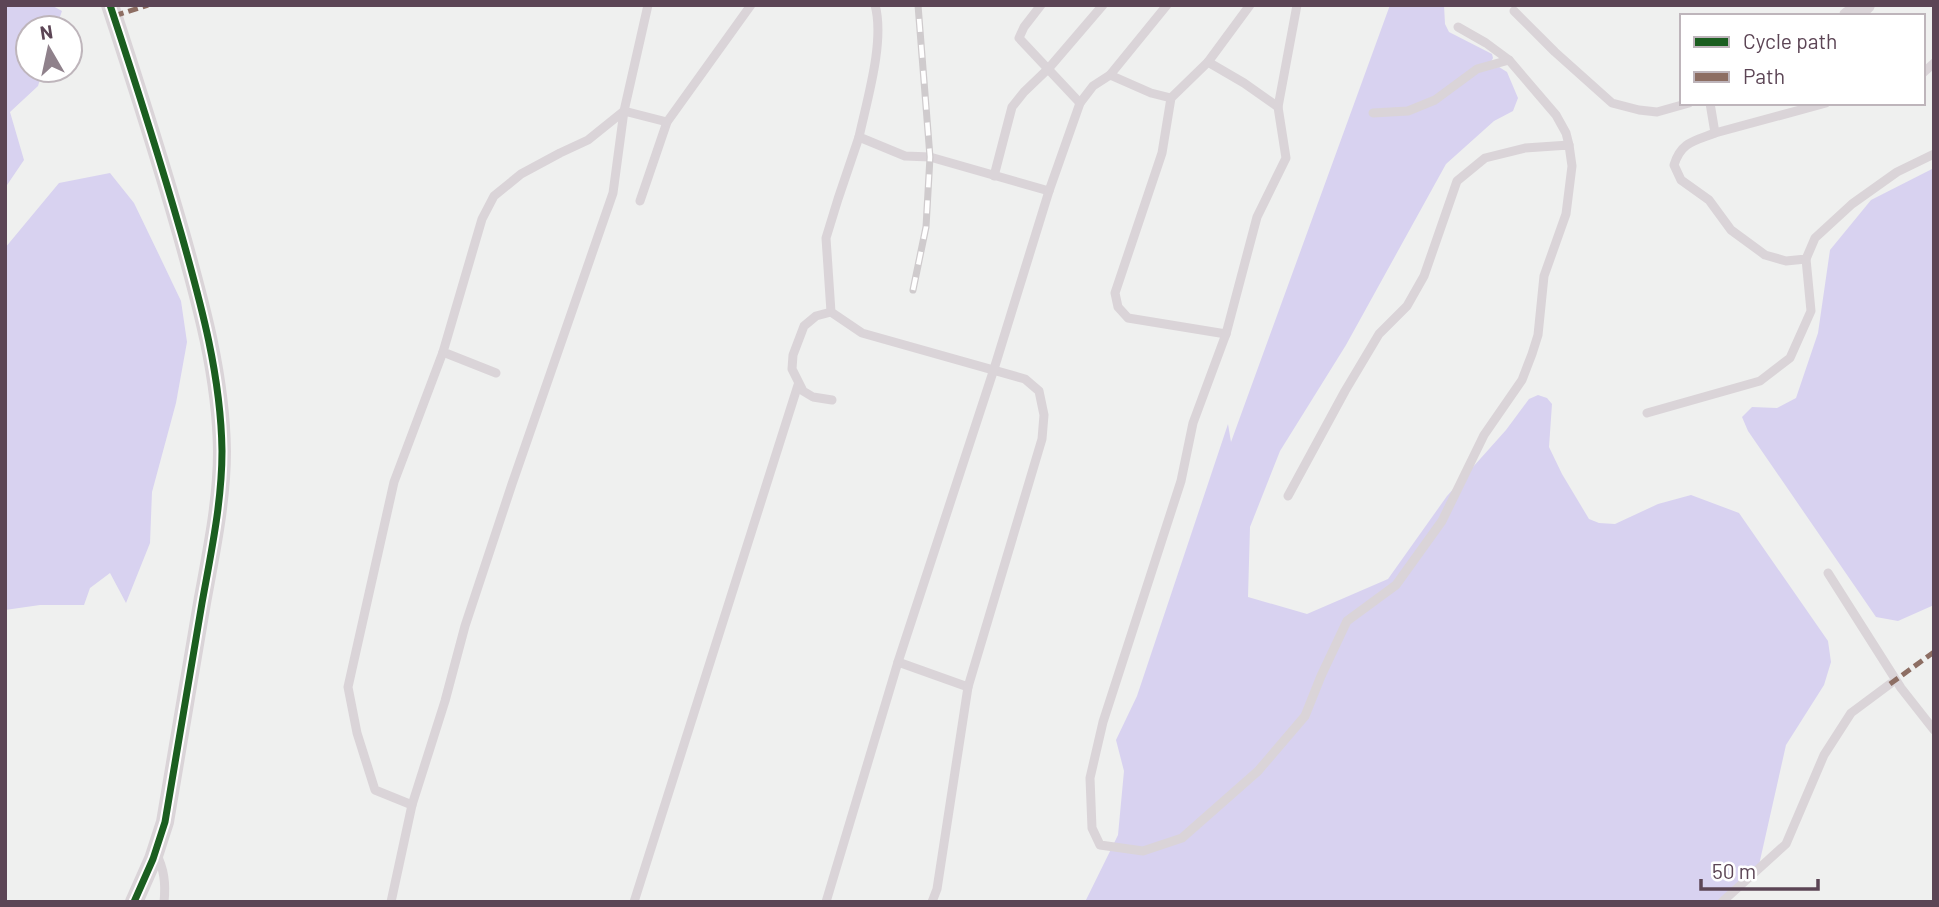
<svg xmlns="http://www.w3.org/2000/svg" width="1939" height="907" font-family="Barlow,sans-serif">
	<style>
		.green { fill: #d8d2f0 }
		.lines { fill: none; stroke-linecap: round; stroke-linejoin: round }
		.lane { stroke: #dad4d8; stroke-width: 9 }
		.street { stroke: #dad4d8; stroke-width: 18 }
		.rail-casing { stroke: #cfcbcd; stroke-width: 7 }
		.rail { stroke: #fff; stroke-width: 4.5; stroke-dasharray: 13; stroke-linecap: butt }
		.quiet { stroke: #8d6e63; stroke-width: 5; stroke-dasharray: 10 5; stroke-linecap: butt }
		.cycleway-casing { stroke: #fff; stroke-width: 11 }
		.cycleway { stroke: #1b5e20; stroke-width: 7 }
	</style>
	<rect width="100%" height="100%" fill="#eff0ef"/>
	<!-- green -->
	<g class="green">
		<polygon points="5,5 51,5 62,11 56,28 28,28 28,70 43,70 38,86 10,112 24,160 5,188"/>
		<polygon points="1390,5 1444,5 1445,24 1449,32 1492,54 1493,58 1491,62 1408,112 1477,72 1499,67 1507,72 1518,98 1513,111 1494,121 1446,164 1346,345 1280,451 1250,527 1248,597 1307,614 1388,579 1447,496 1506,430 1529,399 1538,395 1547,398 1552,404 1549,447 1562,474 1589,519 1599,523 1615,524 1658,504 1691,495 1739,513 1828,641 1831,662 1824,685 1786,745 1759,865 1722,902 1085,902 1118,835 1124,771 1116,740 1137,696 1228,424 1231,442"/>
		<polygon points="1934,168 1934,605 1898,621 1876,617 1748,431 1742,417 1752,407 1777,408 1796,398 1818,333 1830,250 1871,200"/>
		<polygon points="110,173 134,203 161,259 181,301 187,342 176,403 152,492 150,543 126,603 110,573 90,588 84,605 40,605 5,610 5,248 59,183"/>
	</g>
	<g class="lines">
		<!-- lane -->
		<g class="lane">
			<path d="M 875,5 C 885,41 867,100 859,137 L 905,156 L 930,157 L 1049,191"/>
			<polyline points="1041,5 1024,27 1019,38 1080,103"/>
			<polyline points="1514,11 1555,52 1612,103 1639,110 1657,112 1689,103"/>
			<polyline points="1458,27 1486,43 1509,60 1556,115 1566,133 1569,145"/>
			<polygon points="1208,62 1244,83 1278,107 1286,158 1257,217 1226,334 1128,318 1118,307 1115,293 1162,153 1171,98"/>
			<polyline points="1208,62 1250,5"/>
			<polyline points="1923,73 1934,63"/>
			<polyline points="1110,75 1167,5"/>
			<path d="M 1710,103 L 1715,133 C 1694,141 1681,142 1674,165 L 1681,180 L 1709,200 L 1731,230 L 1765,255 L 1786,261 L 1806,259 L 1815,238 L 1852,204 L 1897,172 L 1934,154"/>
			<polyline points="1278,107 1297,5"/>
			<polyline points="1373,113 1408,111 1435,100 1477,69 1509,60"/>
			<polyline points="1715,133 1826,103"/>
			<polyline points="859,137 838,199 826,238 831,312 862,333 1025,379 1039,391 1044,415 1042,439 968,687 898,662"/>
			<polyline points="994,176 1012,107 1024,92 1049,68 1103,5"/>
			<polyline points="640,201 667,122 751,5"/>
			<polyline points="831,312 816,316 804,326 793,355 792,369 803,391 813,397 832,400"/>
			<polyline points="1226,334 1193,423 1181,481 1103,722 1090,778 1092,828 1100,845 1143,851 1182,838 1258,771 1305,716 1321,676 1347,621 1396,585 1442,521 1484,435 1522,380 1532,354 1538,335 1544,276 1566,214 1572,166 1569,145 1525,148 1485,158 1457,181 1424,276 1407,306 1379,334 1345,391 1288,496"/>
			<polyline points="496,373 443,352 482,219 494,196 521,174 560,153 588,140 624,111 667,122"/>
			<polyline points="1647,413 1760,381 1790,358 1811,311 1806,259"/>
			<polyline points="1828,573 1901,688 1934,730"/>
			<polyline points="412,805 375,790 357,733 348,687 394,482 443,352"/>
			<path d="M 156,853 C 164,869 166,883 164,902"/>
			<polyline points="391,902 412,805 445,701 465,626 512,484 613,193 624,111 648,5"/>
			<polyline points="634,902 798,385"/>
			<polyline points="826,902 898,662 994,369 1049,191 1080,103 1093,86 1110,75 1151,93 1171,98"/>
			<polyline points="932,902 937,889 968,687"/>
			<polyline points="1722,902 1786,844 1824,755 1851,713 1890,684"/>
		</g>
		<!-- street -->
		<g class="street">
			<path d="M 110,5 C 135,81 159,156 181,233 C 201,304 221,376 222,451 C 222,502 211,553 202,603 C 190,676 177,749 165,822 L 153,859 L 134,902"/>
			<polyline points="1848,16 1866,5"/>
		</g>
		<defs>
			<polyline id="rail" points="913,290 926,227 930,157 918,5"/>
		</defs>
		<!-- rail casing -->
		<use href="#rail" class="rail-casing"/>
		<!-- rail -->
		<use href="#rail" class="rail"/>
		<!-- quiet -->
		<g class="quiet">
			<polyline points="114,16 148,5"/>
			<polyline points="1890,684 1934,652"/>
		</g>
		<defs>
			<path id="cycleway" d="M 110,5 C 135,81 159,156 181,233 C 201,304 221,376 222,451 C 222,502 211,553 202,603 C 190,676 177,749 165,822 L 153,859 L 134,902"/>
		</defs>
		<!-- cycleway casing -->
		<use href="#cycleway" class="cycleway-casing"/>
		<!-- cycleway -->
		<use href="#cycleway" class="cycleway"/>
	</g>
	<!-- border -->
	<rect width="1939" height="907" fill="none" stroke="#5c4555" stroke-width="14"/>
	<!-- legend -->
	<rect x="1680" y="14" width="245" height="91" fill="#ffffff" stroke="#beb5bb" stroke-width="2"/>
	<rect x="1694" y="37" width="35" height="10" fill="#1b5e20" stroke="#beb5bb" stroke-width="2"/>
	<text x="1743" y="49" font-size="21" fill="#5c4555">Cycle path</text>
	<rect x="1694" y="72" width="35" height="10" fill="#8d6e63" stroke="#beb5bb" stroke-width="2"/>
	<text x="1743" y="84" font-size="21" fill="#5c4555">Path</text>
	<!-- north arrow -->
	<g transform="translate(49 49) rotate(351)"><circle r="33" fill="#ffffff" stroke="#beb5bb" stroke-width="2"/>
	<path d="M0-5L12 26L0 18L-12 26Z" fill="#8f818b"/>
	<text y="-10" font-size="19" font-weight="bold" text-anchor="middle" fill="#5c4555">N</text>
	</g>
	<!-- scale -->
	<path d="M1701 879v10h117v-10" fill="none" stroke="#5c4555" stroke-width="3.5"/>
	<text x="1712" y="879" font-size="21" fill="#5c4555" stroke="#ffffff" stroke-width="5" paint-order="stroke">50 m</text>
</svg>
